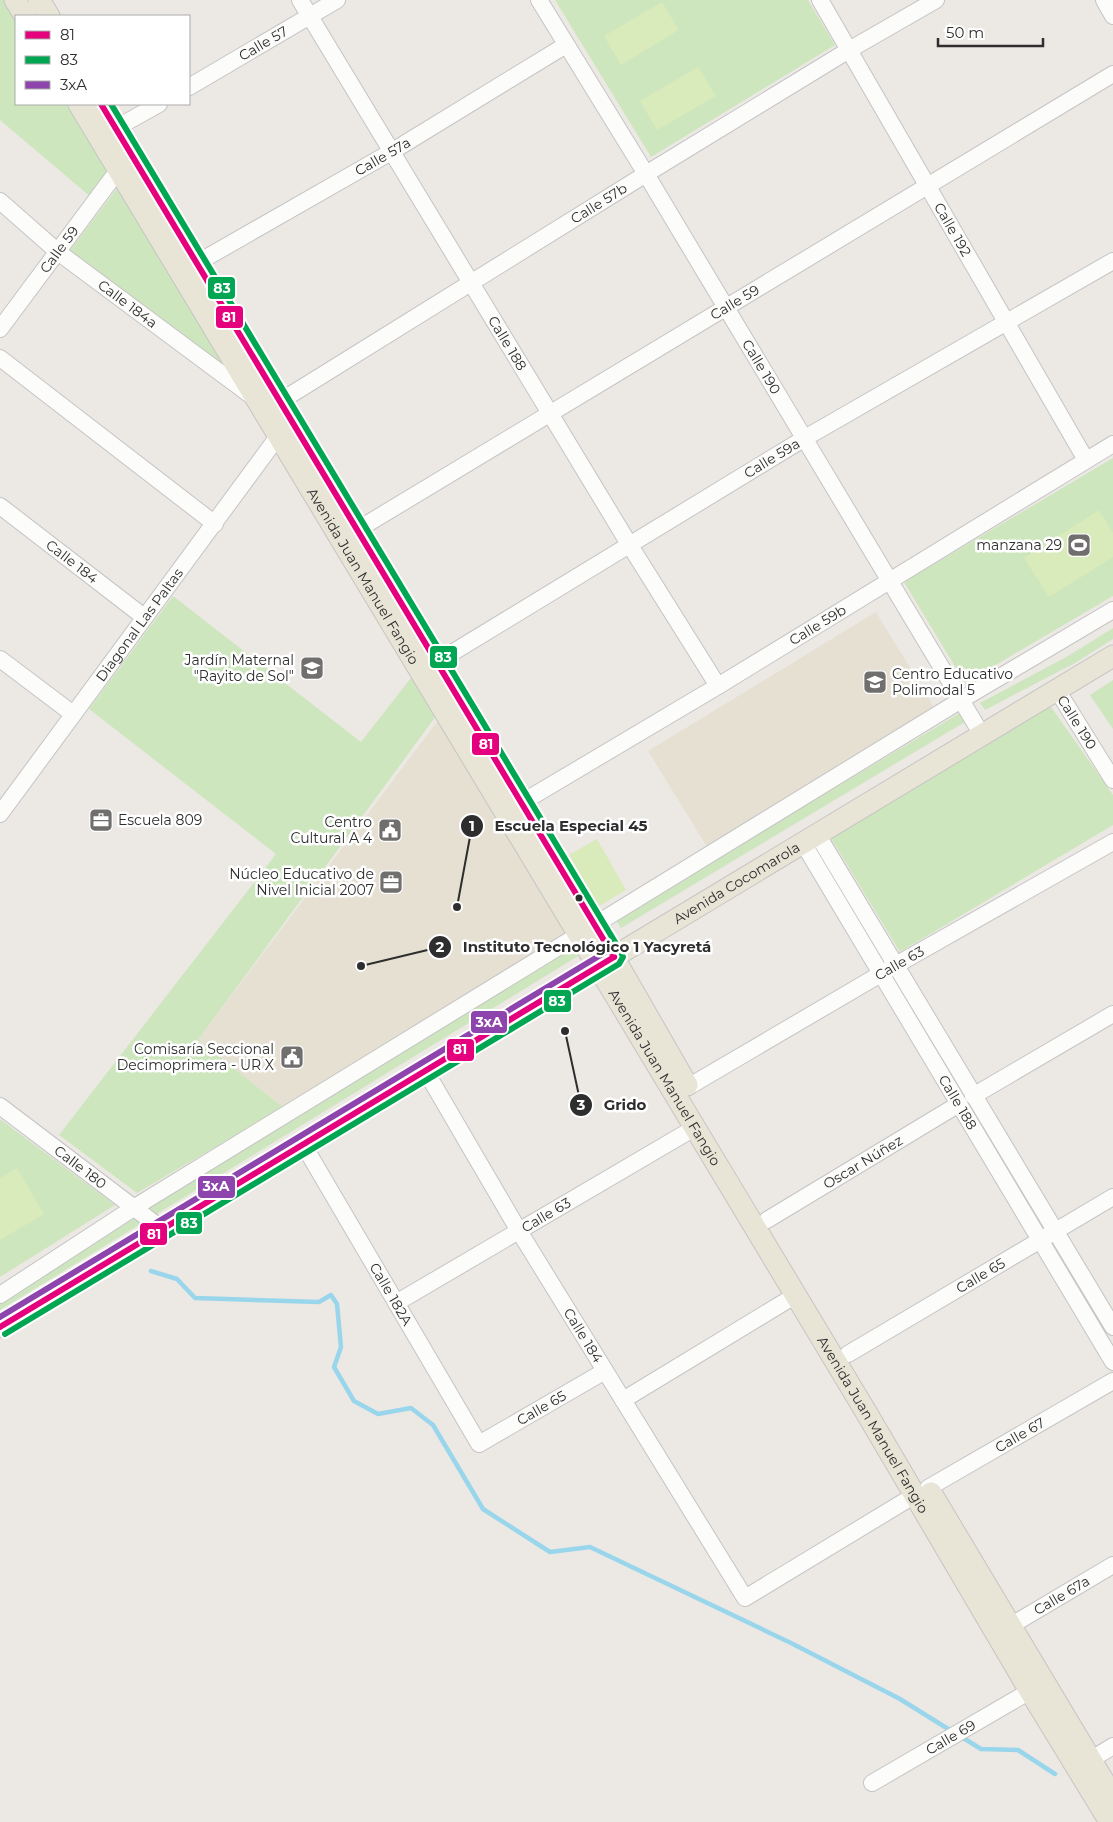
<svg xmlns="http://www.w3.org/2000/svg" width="1113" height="1822" font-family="Montserrat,sans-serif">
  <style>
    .education { fill: #e6e0d3 }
    .green { fill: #cee6be }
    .pitch { fill: #d9eabb }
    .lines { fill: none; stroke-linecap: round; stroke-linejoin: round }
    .stream { stroke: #99d6ec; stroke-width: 4.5 }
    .minor-casing { stroke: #c5c4c5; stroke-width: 18 }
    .major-casing { stroke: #c6c5c4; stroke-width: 23 }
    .minor { stroke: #fcfcfb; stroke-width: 16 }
    .major { stroke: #e8e4d6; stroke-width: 21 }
    .bus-1-casing { stroke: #fff; stroke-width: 10 }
    .bus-2-casing { stroke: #fff; stroke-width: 10 }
    .bus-3-casing { stroke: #fff; stroke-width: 10 }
    .bus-1 { stroke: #e5007d; stroke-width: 6 }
    .bus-2 { stroke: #00a651; stroke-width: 6 }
    .bus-3 { stroke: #8e44ad; stroke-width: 6 }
    .bus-dot { fill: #2e2e2e; stroke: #fff; stroke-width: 2 }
    .labels { text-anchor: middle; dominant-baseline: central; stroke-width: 5; stroke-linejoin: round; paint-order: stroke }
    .street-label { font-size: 14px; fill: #2e2e2e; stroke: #fff }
    .poi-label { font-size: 14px; fill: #2e2e2e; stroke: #fff; text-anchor: end }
    .leader { fill: none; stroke: #2e2e2e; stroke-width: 2 }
    .callout-dot { fill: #2e2e2e; stroke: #fff; stroke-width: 2 }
    .mark-label { font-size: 15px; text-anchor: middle; font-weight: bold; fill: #fff }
    .callout-label { font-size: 15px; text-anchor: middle; font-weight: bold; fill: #2e2e2e; stroke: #fff; stroke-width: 5; stroke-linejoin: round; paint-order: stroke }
    .line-badge { stroke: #fff; stroke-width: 2 }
    .badge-label { font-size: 14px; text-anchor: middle; font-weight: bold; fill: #fff }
  </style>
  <rect width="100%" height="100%" fill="#ece8e4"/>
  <!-- education -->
  <g class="education">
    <path d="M876,612l61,100 -228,138 -61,-99z"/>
    <path d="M442,715l130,215 -289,177 -85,-67z"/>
  </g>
  <!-- green -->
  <g class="green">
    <path d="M0,0h10l6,16v88h57l40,65 -21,29 -92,-78z"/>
    <path d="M555,0h253l27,45 -184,112z"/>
    <path d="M121,183l124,205 -177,-135z"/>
    <path d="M1113,458v138l-148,87 -61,-101z"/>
    <path d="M173,596l188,146 53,-68 25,38 -241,328 85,67 -146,86 -78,-58 217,-281 -187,-145z"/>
    <path d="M1113,628v11l-38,24 -90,47 -5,-7 88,-47z"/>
    <path d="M1113,680v49l-23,-34z"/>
    <path d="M1049,704l64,91v30l-213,127 -71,-117z"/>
    <path d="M960,713l5,9 -344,206 -6,-9z"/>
    <path d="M578,945l5,8 -583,357v-11z"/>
    <path d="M0,1119l115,86 -115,72z"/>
  </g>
  <!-- pitch -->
  <g class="pitch">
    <path d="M662,2l17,28 -58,35 -17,-29z"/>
    <path d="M698,67l18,29 -59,34 -17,-29z"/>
    <path d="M1099,510l14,23v24l-64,40 -25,-39z"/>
    <path d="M597,839l29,51 -27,16 -30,-51z"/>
    <path d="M17,1168l27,46 -44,26v-62z"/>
  </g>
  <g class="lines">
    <!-- stream -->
    <g class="stream">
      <path d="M151,1271l26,8 18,19 124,4 12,-7 6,9 4,43 -7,20 20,34 24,13 33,-6 22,17 50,84 67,43 40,-5 201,96 109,56 53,33"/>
      <path d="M960,1736l21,13 37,1 37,24"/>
    </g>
    <!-- minor casing -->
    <g class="minor-casing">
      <g id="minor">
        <path id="s1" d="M300,0l329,544 89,142"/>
        <path id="s2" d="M539,0l107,174 336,561"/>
        <path id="s3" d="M820,0l266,460"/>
        <path d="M1104,0l9,16"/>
        <path id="s4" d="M189,87l148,-87"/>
        <path d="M116,128l43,-24"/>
        <path id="s5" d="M0,201l58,51 195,145"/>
        <path id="s6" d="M197,263l194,-111 175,-107"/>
        <path id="s7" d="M0,329l119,-160"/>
        <path d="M0,358l215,166"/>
        <path id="s8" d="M271,407l375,-233 203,-124 87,-50"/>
        <path id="s9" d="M0,506l144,111"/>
        <path id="s10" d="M357,530l756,-456"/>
        <path d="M0,659l73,55"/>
        <path id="s11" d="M437,662l368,-224 308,-177"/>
        <path id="s12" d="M1057,690l56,90"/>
        <path id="s13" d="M521,803l197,-117 395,-242"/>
        <path id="s14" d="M0,814l279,-379 8,-5"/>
        <path d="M817,834l296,493"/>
        <path id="s15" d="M803,843l310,519"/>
        <path id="s16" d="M425,1070l94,161 226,367 170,-103"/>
        <path id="s17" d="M688,1087l208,-122 217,-123"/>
        <path d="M973,1096l140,-82"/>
        <path id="s18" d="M0,1106l162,123"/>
        <path id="s19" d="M303,1144l176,300 126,-73"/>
        <path id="s20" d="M767,1220l192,-116"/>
        <path d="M0,1295l135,-88 826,-507 152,-90"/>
        <path id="s21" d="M396,1303l300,-176"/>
        <path id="s22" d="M848,1354l265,-157"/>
        <path d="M623,1400l173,-105"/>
        <path id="s23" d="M928,1488l185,-107"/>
        <path id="s24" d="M1010,1626l103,-61"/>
        <path d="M1081,1766l32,-20"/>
        <path id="s25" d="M872,1783l158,-92"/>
      </g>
    </g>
    <!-- major casing -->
    <g class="major-casing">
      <g id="major">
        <path d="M15,0l10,16"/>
        <path d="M39,0l10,16"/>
        <path id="s26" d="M79,104l787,1308 164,279 80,131"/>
        <path d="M101,104l494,821 92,160"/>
        <path id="s27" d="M0,1327l1113,-671"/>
        <path d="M931,1493l182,304"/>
      </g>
    </g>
    <!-- minor -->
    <use href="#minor" class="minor"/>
    <!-- major -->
    <use href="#major" class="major"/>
    <!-- bus-1 casing -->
    <g class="bus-1-casing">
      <g id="bus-1">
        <path d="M101,104l513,853"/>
        <path d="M0,1327l614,-370"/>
      </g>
    </g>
    <!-- bus-2 casing -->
    <g class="bus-2-casing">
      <path id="bus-2" d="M5,1334l614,-370 4,-7 -2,-5 -510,-848"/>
    </g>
    <!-- bus-3 casing -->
    <g class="bus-3-casing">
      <path id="bus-3" d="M0,1317l609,-367"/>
    </g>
    <!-- bus-1 -->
    <use href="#bus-1" class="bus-1"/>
    <!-- bus-2 -->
    <use href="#bus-2" class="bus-2"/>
    <!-- bus-3 -->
    <use href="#bus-3" class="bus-3"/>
  </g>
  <!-- icons -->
  <defs>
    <g id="stadium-square" transform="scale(1.25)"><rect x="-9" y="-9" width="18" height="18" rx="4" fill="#706f6e" stroke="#fff"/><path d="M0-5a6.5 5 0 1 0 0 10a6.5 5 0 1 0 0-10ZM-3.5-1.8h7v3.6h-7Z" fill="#fff"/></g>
    <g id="school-square" transform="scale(1.25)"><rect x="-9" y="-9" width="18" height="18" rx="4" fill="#706f6e" stroke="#fff"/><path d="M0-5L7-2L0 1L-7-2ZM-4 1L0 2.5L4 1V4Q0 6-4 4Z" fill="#fff"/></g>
    <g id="office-square" transform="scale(1.25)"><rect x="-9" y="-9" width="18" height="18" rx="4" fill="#706f6e" stroke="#fff"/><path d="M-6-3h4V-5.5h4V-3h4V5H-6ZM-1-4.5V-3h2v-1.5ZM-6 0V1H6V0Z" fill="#fff"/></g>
    <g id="civic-square" transform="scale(1.25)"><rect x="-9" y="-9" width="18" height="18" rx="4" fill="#706f6e" stroke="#fff"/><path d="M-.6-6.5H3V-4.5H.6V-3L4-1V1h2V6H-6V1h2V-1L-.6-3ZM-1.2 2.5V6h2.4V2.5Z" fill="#fff"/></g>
  </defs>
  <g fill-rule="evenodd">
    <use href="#stadium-square" x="1079" y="545"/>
    <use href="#school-square" x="312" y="668"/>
    <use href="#school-square" x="875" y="682"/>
    <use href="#office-square" x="101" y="820"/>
    <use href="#civic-square" x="390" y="830"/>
    <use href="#office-square" x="391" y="882"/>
    <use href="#civic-square" x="292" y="1057"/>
  </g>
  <!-- markers -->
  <circle class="bus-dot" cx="579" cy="898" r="4.5"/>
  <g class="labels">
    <!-- street labels -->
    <g class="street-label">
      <text stroke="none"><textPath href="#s4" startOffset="86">Calle 57</textPath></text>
      <text stroke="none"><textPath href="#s6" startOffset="214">Calle 57a</textPath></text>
      <text stroke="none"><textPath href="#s8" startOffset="386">Calle 57b</textPath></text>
      <text stroke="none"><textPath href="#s3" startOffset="265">Calle 192</textPath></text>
      <text stroke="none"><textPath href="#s7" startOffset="99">Calle 59</textPath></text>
      <text stroke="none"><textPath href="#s10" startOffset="441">Calle 59</textPath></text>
      <text stroke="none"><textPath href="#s5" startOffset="164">Calle 184a</textPath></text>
      <text stroke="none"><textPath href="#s1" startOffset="401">Calle 188</textPath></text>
      <text stroke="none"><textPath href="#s2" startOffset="429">Calle 190</textPath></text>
      <text stroke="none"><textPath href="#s11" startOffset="392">Calle 59a</textPath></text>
      <text stroke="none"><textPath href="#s9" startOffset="91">Calle 184</textPath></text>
      <text stroke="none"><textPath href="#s26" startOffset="551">Avenida Juan Manuel Fangio</textPath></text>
      <text stroke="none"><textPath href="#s14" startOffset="235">Diagonal Las Paltas</textPath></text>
      <text stroke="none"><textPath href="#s13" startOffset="346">Calle 59b</textPath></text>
      <text stroke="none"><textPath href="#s12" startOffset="38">Calle 190</textPath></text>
      <text stroke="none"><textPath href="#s27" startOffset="860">Avenida Cocomarola</textPath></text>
      <text stroke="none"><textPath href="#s17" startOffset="245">Calle 63</textPath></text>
      <text stroke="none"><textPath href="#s26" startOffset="1136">Avenida Juan Manuel Fangio</textPath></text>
      <text stroke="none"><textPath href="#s15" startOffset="302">Calle 188</textPath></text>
      <text stroke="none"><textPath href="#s20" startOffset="112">Oscar Núñez</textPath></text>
      <text stroke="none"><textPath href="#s18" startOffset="101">Calle 180</textPath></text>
      <text stroke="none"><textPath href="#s21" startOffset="174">Calle 63</textPath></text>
      <text stroke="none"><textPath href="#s22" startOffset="154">Calle 65</textPath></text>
      <text stroke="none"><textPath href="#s19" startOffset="174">Calle 182A</textPath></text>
      <text stroke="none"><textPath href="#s16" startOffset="309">Calle 184</textPath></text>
      <text stroke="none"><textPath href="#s19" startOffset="420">Calle 65</textPath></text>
      <text stroke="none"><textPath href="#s26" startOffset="1541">Avenida Juan Manuel Fangio</textPath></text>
      <text stroke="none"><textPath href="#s23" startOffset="106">Calle 67</textPath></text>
      <text stroke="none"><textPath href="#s24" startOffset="60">Calle 67a</textPath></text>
      <text stroke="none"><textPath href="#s25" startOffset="91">Calle 69</textPath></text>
    </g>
    <!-- poi labels -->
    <g class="poi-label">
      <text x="1062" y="545">manzana 29</text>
      <text x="294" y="660">Jardín Maternal<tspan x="294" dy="16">"Rayito de Sol"</tspan></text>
      <text x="892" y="674" text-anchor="start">Centro Educativo<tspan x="892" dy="16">Polimodal 5</tspan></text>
      <text x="118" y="820" text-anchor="start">Escuela 809</text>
      <text x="372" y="822">Centro<tspan x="372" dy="16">Cultural A 4</tspan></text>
      <text x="374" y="874">Núcleo Educativo de<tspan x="374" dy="16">Nivel Inicial 2007</tspan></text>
      <text x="274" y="1049">Comisaría Seccional<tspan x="274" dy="16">Decimoprimera - UR X</tspan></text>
    </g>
  </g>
  <!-- callouts -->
  <path class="leader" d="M457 907L472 826M361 966L440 947M565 1031L581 1105"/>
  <g class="callout-dot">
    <circle cx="457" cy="907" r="5"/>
    <circle cx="361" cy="966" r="5"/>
    <circle cx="565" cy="1031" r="5"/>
    <circle cx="472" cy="826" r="12"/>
    <circle cx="440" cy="947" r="12"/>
    <circle cx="581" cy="1105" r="12"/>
  </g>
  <g class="mark-label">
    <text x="472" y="831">1</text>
    <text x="440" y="952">2</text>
    <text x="581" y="1110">3</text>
  </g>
  <g class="callout-label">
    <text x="571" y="831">Escuela Especial 45</text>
    <text x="587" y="952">Instituto Tecnológico 1 Yacyretá</text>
    <text x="625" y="1110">Grido</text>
  </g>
  <g class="line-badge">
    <rect x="207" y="276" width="29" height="24" rx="5" fill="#00a651"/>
    <rect x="215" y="305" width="29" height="24" rx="5" fill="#e5007d"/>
    <rect x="429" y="645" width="29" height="24" rx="5" fill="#00a651"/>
    <rect x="471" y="732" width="29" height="24" rx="5" fill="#e5007d"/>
    <rect x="543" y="989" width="29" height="24" rx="5" fill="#00a651"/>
    <rect x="470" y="1010" width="38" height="24" rx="5" fill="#8e44ad"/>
    <rect x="446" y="1038" width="29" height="24" rx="5" fill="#e5007d"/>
    <rect x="197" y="1175" width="39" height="24" rx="5" fill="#8e44ad"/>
    <rect x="175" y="1211" width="28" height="24" rx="5" fill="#00a651"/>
    <rect x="139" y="1222" width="29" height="24" rx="5" fill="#e5007d"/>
  </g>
  <g class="badge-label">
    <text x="222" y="293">83</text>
    <text x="229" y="322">81</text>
    <text x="443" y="662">83</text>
    <text x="486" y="749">81</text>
    <text x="557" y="1006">83</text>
    <text x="489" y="1027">3xA</text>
    <text x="460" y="1054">81</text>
    <text x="216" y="1191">3xA</text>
    <text x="189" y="1228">83</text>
    <text x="154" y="1239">81</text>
  </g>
  <!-- legend -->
  <rect x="15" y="15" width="175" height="90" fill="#ffffff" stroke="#ababab"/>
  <rect x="25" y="31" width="25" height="8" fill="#e5007d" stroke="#ababab"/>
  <text x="60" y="40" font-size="15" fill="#2e2e2e">81</text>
  <rect x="25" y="56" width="25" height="8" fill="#00a651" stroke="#ababab"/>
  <text x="60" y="65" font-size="15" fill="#2e2e2e">83</text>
  <rect x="25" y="81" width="25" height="8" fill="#8e44ad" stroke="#ababab"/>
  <text x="60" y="90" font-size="15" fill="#2e2e2e">3xA</text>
  <!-- scale -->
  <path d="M938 38v8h105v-8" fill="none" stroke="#2e2e2e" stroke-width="2.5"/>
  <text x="946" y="38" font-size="15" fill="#2e2e2e" stroke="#ffffff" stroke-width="4" paint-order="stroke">50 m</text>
</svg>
